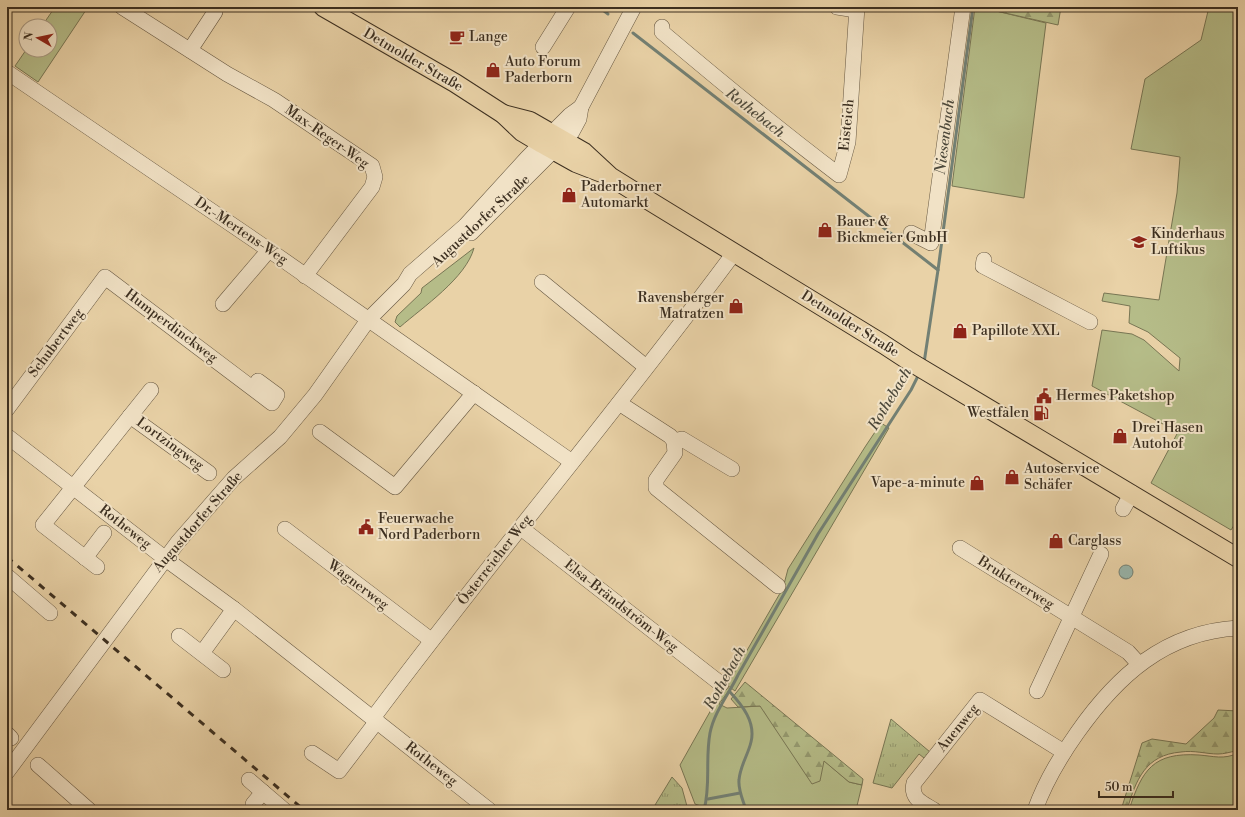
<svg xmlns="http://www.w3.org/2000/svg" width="1245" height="817" font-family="'Libre Bodoni',serif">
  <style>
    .grass { fill: #b5bc88; stroke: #787654 }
    .forest { fill: url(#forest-firs); stroke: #787654 }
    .park { fill: url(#park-tufts); stroke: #787654 }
    .water { fill: url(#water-ripples); stroke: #738074 }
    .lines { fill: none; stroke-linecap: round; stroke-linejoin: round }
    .stream { stroke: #738074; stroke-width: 3 }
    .minor-casing { stroke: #675842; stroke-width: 16 }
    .major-casing { stroke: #3c2f20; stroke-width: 20 }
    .minor { stroke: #f1e2c6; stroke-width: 15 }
    .major { stroke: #e9d2a7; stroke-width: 18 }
    .rail { stroke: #3c2f20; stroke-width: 3; stroke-dasharray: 7 7; stroke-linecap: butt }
    .labels { text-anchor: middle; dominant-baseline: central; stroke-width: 4; stroke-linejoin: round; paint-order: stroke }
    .poi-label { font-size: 14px; fill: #3c2f20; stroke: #f1e2c6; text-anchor: start }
    .street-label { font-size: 14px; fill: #3c2f20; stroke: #f1e2c6 }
    .water-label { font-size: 15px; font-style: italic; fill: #4e4a3c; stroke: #f1e2c6 }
  </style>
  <defs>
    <pattern id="forest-firs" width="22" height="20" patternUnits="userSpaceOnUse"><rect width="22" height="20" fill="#b5bc88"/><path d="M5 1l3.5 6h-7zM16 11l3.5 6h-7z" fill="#94996f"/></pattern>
    <pattern id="park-tufts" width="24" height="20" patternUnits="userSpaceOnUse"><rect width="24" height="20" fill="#b5bc88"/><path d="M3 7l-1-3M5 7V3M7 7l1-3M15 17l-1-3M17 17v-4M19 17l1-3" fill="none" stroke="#94996f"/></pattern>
    <pattern id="water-ripples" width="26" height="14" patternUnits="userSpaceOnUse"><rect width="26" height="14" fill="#98b6ac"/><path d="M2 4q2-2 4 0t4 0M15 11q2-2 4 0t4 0" fill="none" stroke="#7d948c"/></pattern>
  </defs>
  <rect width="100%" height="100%" fill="#e9d2a7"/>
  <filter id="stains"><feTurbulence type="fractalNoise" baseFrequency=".005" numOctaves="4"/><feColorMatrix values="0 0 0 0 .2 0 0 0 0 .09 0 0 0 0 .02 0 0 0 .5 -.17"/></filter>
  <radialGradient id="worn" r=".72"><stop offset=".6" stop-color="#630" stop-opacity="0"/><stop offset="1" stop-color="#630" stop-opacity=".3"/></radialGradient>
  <!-- grass -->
  <g class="grass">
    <path d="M55,7h33l-50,75 -23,-16 11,-16h24v-24h-8z"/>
    <path d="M975,7h17v3l54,13 -22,175 -72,-12z"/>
    <path d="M1209,7h29v401l-4,-2 4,2v111l-7,11 -80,-47 27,-51 -86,-46 10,-56 30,4 12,6 35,31 1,-13 -32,-26 -19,-9 1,-17 -28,-5 2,-8 55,7 18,-107 3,-36 -49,-8 14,-70 56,-39z"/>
    <path d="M474,248c-8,30 -51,59 -74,79l-5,-5 2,-6 24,-23 1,-5z"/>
    <path d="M881,423l8,5 -154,263 -8,-6 56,-97 5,-19 77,-122z"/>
    <path d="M725,685l5,4 -11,15 8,4 33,-2 89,76 13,3 -6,25h-144l-17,-6 -15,-39z"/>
    <path d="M1238,753v57h-109c13,-40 24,-58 70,-55 14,1 25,5 39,-2z"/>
  </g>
  <!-- forest -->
  <g class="forest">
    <path d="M992,7h69l-3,18 -66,-15z"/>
    <path d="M745,682l118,97 -1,6 -13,-3 -25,-21 -4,20 -8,3 -52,-78 -22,1 -7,-8z"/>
    <path d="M1218,710l20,1v37l-2,3c-6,1 -12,3 -18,3 -12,0 -24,-4 -37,-2 -36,3 -45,28 -54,58h-6l21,-67 10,-4 34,5 28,-26z"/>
  </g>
  <!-- park -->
  <g class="park">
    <path d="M891,719l39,33 -6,6 -5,-4 -27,34 -19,-5z"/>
    <path d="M672,777l10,11 6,22h-36z"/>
  </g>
  <!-- water -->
  <circle class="water" cx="1126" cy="572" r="7"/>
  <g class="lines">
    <!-- stream -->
    <g class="stream">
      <path d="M599,7l9,7"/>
      <path d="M633,33l305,237"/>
      <path d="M924,363l14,-93 35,-263"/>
      <path d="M730,692c12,13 26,30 21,50 -3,13 -11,24 -12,38 -1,10 4,20 7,30"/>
      <path d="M708,799l32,-6"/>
      <path d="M704,810c7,-25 1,-50 6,-77 4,-21 19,-39 28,-58l80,-141 93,-144 8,-16"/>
    </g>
    <!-- minor casing -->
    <g class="minor-casing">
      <g id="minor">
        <path d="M122,7l105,67 47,26 98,66 3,11 -3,10 -67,89"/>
        <path d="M837,7l19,3"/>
        <path d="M662,27v5c58,49 116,97 177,143l9,-33 9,-135"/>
        <path d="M543,47l25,-40"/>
        <path d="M190,50l25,-38"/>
        <path d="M7,72l262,178 303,212"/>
        <path d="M471,233l101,-101 7,-13 2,-12 53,-100"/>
        <path d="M911,233l20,10 32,-236"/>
        <path d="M984,260l-1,6 107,56"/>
        <path d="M542,282l104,85"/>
        <path d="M223,304l46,-54"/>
        <path d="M619,403l51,33 4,5 1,12 -19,27v8l122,98"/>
        <path d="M7,409l98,-132 167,126 5,-8 -19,-14 -5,7"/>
        <path d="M130,416l79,57"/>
        <path d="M320,432l75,55 79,-94"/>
        <path d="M7,436l164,127 63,46 255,201"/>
        <path d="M674,441l8,-2 50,30"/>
        <path d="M1123,509l9,-16"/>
        <path d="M521,528l200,156"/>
        <path d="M285,529l146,111"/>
        <path d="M960,548l168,104 11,12"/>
        <path d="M85,558l19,-25"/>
        <path d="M97,567l-54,-42 108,-135"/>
        <path d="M7,576l43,37"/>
        <path d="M179,636l44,34"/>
        <path d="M202,653l32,-44"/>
        <path d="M1037,691l64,-137"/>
        <path d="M373,718c117,-157 244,-307 361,-465"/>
        <path d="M7,734l4,4"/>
        <path d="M312,753l27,18 38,-50"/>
        <path d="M38,765l51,45"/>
        <path d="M7,772l171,-230 56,-64 46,-41 35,-42 53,-75 36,-36 6,-10 55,-48 62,-68 43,-43 11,-8"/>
        <path d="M249,780l35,30"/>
        <path d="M253,804l10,-12"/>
        <path d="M934,810c-11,-7 -24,-11 -20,-27l66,-83 84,52"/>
        <path d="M1035,810c10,-28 25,-53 42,-77 40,-57 88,-101 161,-105"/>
      </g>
    </g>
    <!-- major casing -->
    <g class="major-casing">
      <g id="major">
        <path d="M323,7l132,76 48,31 19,18 20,12 34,19 31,12"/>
        <path d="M503,114l27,7 54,31 27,25 37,23 235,144 26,17 329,197"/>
      </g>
    </g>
    <!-- minor -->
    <use href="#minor" class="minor"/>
    <!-- major -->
    <use href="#major" class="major"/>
    <!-- rail -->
    <path class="rail" d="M7,557l297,253"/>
  </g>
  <!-- icons -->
  <defs>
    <g id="cafe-bare" transform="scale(1.2)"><path d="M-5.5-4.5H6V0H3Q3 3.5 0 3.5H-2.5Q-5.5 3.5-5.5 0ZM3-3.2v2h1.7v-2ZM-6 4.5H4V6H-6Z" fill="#8f2418" stroke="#f1e2c6" stroke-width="2.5" paint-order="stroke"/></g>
    <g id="shop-bare" transform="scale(1.2)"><path d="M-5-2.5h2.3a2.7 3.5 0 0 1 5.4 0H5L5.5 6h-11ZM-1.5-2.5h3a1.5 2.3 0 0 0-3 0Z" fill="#8f2418" stroke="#f1e2c6" stroke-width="2.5" paint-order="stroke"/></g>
    <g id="school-bare" transform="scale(1.2)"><path d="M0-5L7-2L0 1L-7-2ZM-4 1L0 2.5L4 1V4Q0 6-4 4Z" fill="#8f2418" stroke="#f1e2c6" stroke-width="2.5" paint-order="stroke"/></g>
    <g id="civic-bare" transform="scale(1.2)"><path d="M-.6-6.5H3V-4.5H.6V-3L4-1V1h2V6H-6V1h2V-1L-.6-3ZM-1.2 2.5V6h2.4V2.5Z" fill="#8f2418" stroke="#f1e2c6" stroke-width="2.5" paint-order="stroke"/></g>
    <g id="fuel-bare" transform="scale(1.2)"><path d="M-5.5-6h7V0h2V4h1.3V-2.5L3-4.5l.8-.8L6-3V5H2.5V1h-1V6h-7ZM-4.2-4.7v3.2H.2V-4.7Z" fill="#8f2418" stroke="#f1e2c6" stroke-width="2.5" paint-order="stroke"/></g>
  </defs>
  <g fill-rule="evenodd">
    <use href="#cafe-bare" x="457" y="37"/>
    <use href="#shop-bare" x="493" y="70"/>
    <use href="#shop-bare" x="569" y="195"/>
    <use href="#shop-bare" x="825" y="230"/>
    <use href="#school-bare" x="1139" y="242"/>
    <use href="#shop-bare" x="736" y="306"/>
    <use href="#shop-bare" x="960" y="331"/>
    <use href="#civic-bare" x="1044" y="396"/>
    <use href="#fuel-bare" x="1041" y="413"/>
    <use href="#shop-bare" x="1120" y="436"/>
    <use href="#shop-bare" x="1012" y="477"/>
    <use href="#shop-bare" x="977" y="483"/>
    <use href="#civic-bare" x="366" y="527"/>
    <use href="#shop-bare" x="1056" y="541"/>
  </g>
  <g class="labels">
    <!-- poi labels -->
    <g class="poi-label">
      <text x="469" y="37">Lange</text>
      <text x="505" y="62">Auto Forum<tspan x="505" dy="16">Paderborn</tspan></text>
      <text x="581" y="187">Paderborner<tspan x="581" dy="16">Automarkt</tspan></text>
      <text x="837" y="222">Bauer &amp;<tspan x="837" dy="16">Bickmeier GmbH</tspan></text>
      <text x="1151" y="234">Kinderhaus<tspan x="1151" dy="16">Luftikus</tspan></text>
      <text x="724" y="298" text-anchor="end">Ravensberger<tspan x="724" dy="16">Matratzen</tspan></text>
      <text x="972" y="331">Papillote XXL</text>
      <text x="1056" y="396">Hermes Paketshop</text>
      <text x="1029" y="413" text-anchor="end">Westfalen</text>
      <text x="1132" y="428">Drei Hasen<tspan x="1132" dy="16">Autohof</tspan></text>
      <text x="1024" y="469">Autoservice<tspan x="1024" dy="16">Schäfer</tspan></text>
      <text x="965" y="483" text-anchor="end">Vape-a-minute</text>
      <text x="378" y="519">Feuerwache<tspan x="378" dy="16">Nord Paderborn</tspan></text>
      <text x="1068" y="541">Carglass</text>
    </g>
    <!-- street labels -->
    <g class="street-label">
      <text transform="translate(413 60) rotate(30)">Detmolder Straße</text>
      <text transform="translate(847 125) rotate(-84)">Eisteich</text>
      <text transform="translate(327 137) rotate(35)">Max-Reger-Weg</text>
      <text transform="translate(481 221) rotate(-43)">Augustdorfer Straße</text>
      <text transform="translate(241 231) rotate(34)">Dr.-Mertens-Weg</text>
      <text transform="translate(850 324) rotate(32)">Detmolder Straße</text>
      <text transform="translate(171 326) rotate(37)">Humperdinckweg</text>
      <text transform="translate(56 343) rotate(-53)">Schubertweg</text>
      <text transform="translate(170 444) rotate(36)">Lortzingweg</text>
      <text transform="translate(198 522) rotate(-49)">Augustdorfer Straße</text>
      <text transform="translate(125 527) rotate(38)">Rotheweg</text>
      <text transform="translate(495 560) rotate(-52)">Österreicher Weg</text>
      <text transform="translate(1016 583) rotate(32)">Bruktererweg</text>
      <text transform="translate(358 585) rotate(37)">Wagnerweg</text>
      <text transform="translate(621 606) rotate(38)">Elsa-Brändström-Weg</text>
      <text transform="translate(958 728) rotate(-51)">Auenweg</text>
      <text transform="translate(431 764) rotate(38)">Rotheweg</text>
    </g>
    <!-- water labels -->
    <g class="water-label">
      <text transform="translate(755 113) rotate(38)">Rothebach</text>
      <text transform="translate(945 137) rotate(-83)">Niesenbach</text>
      <text transform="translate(890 399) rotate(-59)">Rothebach</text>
      <text transform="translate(725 678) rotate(-61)">Rothebach</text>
    </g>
  </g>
  <!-- margin -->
  <rect width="1245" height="817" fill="none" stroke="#e9d2a7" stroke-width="24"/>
  <rect x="8" y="8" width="1229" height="801" fill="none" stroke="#3c2f20" stroke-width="2"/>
  <rect x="12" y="12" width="1221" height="793" fill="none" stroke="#3c2f20"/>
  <!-- north arrow -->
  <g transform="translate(38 38) rotate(279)"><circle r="19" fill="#f1e2c6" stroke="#a99a84"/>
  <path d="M0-3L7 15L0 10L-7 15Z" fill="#8f2418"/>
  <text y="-6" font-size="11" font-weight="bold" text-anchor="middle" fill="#3c2f20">N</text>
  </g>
  <!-- scale -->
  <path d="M1099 791v6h74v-6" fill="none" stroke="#3c2f20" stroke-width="2"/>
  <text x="1105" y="791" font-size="12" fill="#3c2f20" stroke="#f1e2c6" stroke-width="3" paint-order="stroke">50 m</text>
  <rect width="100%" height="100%" filter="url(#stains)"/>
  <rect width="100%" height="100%" fill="url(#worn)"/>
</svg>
